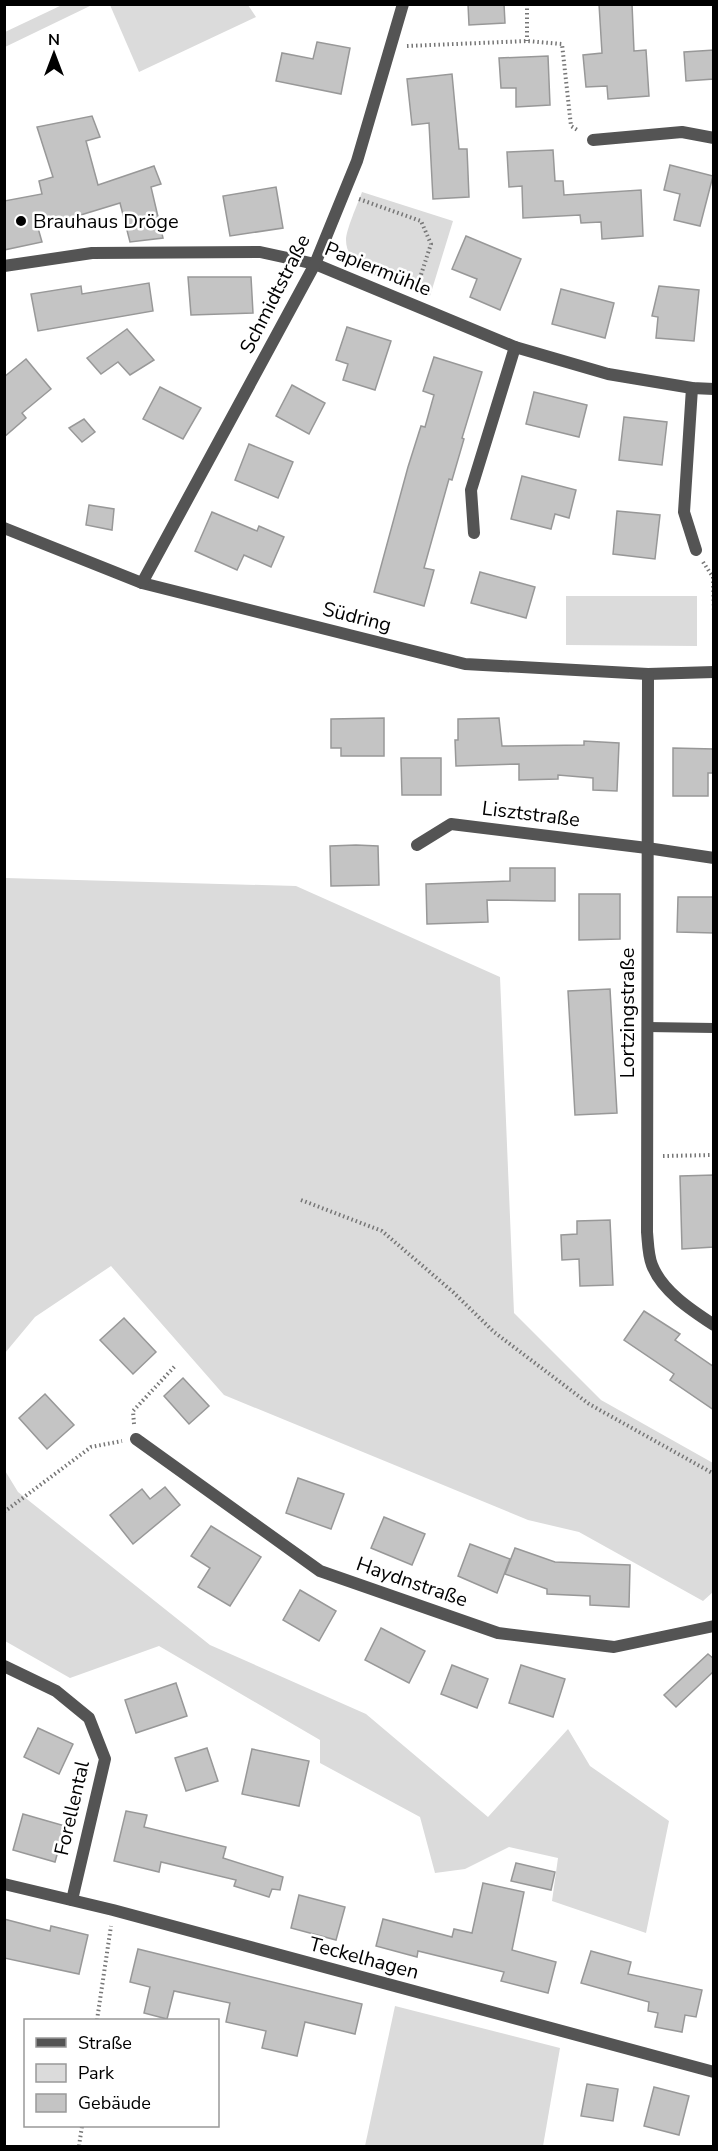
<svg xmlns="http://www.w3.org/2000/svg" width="718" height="2151" font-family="'Nunito Sans',sans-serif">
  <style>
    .green { fill: #dbdbdb }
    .building { fill: #c4c4c4; stroke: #989898; stroke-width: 1.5 }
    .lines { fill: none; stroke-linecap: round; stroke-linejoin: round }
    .path { stroke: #767676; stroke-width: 4; stroke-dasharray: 1.5 3; stroke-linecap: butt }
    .lane { stroke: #545454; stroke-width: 10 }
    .street { stroke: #545454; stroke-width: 12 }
    .poi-dot { fill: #000; stroke: #fff; stroke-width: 2 }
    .labels { text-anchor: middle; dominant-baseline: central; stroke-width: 5; stroke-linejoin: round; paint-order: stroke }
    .poi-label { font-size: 20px; fill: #000; stroke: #fff; text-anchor: start }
    .street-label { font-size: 20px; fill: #000; stroke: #fff }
  </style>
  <rect width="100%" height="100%" fill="#fff"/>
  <!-- green -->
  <g class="green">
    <path d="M62,5h30l-87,42v-15z"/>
    <path d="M110,5h138l8,12 -117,55z"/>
    <path d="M362,192l91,29 -23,75c-26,-10 -84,-22 -84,-56 0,-10 12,-37 16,-48z"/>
    <path d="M566,596h131v50l-131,-1z"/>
    <path d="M5,878l291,8 204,91 14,336 87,87 112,63v129l-10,9 -124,-69 -51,-12 -304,-125 -113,-129 -76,51 -30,36z"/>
    <path d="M4,1469l14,23 192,153 156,69 122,103 80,-88 22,37 79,55 -23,112 -94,-32 6,-43 -49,-11 -44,22 -30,4 -15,-56 -100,-54v-23l-161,-94 -89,32 -65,-37z"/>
    <path d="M395,2006l165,42 -17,98h-178z"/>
  </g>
  <!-- building -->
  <g class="building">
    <path d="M468,4h36l1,19 -36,2z"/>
    <path d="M599,4h33l2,47 12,-1 3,46 -41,3 -1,-13 -21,1 -3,-32 19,-2z"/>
    <path d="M317,42l33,6 -9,46 -65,-13 6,-28 31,6z"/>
    <path d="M714,50v29l-28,2 -2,-29z"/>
    <path d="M548,56l2,49 -34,2v-19h-15l-2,-30z"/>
    <path d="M452,74l7,75h8l2,48 -36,2 -4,-76 -17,2 -5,-46z"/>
    <path d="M92,116l8,21 -14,4 12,44 56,-19 7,18 -10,3 12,51 -33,4 -10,-39 -82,25 4,14 -38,8v-49l38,-7 -3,-13 14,-4 -16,-50z"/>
    <path d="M553,150l2,31h8l1,14 77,-5 2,46 -41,3 -1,-17 -20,1 -1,-8 -57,3 -1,-32 -13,1 -2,-35z"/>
    <path d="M670,165l43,11 -13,50 -26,-6 6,-26 -16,-4z"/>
    <path d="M276,187l7,41 -53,8 -7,-40z"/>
    <path d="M466,236l55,23 -21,51 -30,-13 7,-18 -25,-10z"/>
    <path d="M188,277h63l2,36 -62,2z"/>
    <path d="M149,283l4,28 -115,20 -7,-37 50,-8 1,8z"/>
    <path d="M659,286l40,4 -5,51 -38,-3 2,-21 -6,-1z"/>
    <path d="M561,289l53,14 -9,35 -53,-14z"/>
    <path d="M347,327l44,14 -16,49 -32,-10 5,-16 -12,-4z"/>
    <path d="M127,329l27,31 -24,15 -12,-13 -17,12 -14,-16z"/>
    <path d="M434,357l48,15 -20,66 2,1 -12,41 -3,-1 -25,89 10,2 -10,36 -50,-14 34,-125 13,-41 4,1 9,-32 -11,-4z"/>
    <path d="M26,359l25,30 -29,24 4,5 -22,19v-60z"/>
    <path d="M292,385l33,18 -16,31 -33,-18z"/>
    <path d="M160,387l41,21 -18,31 -40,-20z"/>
    <path d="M534,392l53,13 -8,32 -53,-13z"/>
    <path d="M624,417l43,5 -5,43 -43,-5z"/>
    <path d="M84,419l11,13 -13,10 -13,-14z"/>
    <path d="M249,444l44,18 -15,36 -43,-18z"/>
    <path d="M522,476l54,14 -7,28 -14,-4 -4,15 -40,-10z"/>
    <path d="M89,505l25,4 -2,21 -26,-5z"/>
    <path d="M617,511l43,4 -5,44 -42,-5z"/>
    <path d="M212,512l45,19 2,-5 25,11 -13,30 -27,-12 -7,15 -42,-19z"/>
    <path d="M480,572l55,15 -9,31 -55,-15z"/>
    <path d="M384,718v38h-43v-8h-10v-29z"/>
    <path d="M499,718l3,28 82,-1v-4l35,2 -2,48 -24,-1v-12l-35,-3v4l-39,1v-16l-63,2 -1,-26h3v-21z"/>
    <path d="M673,748l41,1v24h-6v23h-35z"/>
    <path d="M401,758h40v37h-39z"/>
    <path d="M356,845l22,1 1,39 -48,1 -1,-40z"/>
    <path d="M510,868h45v33l-68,-1 1,22 -61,2 -1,-40 84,-3z"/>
    <path d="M579,894h41v45l-41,1z"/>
    <path d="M678,897h36v36l-37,-1z"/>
    <path d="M610,989l7,124 -42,2 -7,-124z"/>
    <path d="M714,1175v72l-32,2 -2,-73z"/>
    <path d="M610,1220l3,65 -33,1 -1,-27 -17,1 -1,-25 16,-1v-13z"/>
    <path d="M644,1311l36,23 -5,6 39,27v43l-44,-30 4,-6 -50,-34z"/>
    <path d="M124,1318l32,34 -23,22 -33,-34z"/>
    <path d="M183,1378l26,28 -20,18 -25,-28z"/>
    <path d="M45,1394l29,31 -27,24 -28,-31z"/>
    <path d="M298,1478l46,16 -13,35 -45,-16z"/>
    <path d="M165,1487l15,18 -47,39 -23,-29 32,-26 8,10z"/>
    <path d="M384,1517l41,17 -13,31 -41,-17z"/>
    <path d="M211,1526l50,31 -31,49 -32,-19 12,-19 -19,-12z"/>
    <path d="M470,1544l40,15 -13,34 -39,-17z"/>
    <path d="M515,1548l40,14 75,3 -1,42 -39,-2v-9l-43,-2v-5l-42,-15z"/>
    <path d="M300,1590l36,21 -17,30 -36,-21z"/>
    <path d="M381,1628l44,23 -16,32 -44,-23z"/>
    <path d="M708,1654l6,5v12l-38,36 -12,-12z"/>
    <path d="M452,1665l36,14 -11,29 -36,-14z"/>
    <path d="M521,1665l44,14 -12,38 -44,-14z"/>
    <path d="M176,1683l11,33 -51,17 -11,-33z"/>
    <path d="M38,1728l35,16 -14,30 -35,-17z"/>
    <path d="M207,1748l11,33 -32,10 -11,-33z"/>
    <path d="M252,1749l57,12 -10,45 -57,-12z"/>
    <path d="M126,1811l21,4 -3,12 82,20 -3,11 60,19 -3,13 -8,-1 -3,8 -35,-11 2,-6 -75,-18 -2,10 -45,-11z"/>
    <path d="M23,1814l42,12 -10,36 -42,-12z"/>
    <path d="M516,1863l39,9 -4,18 -40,-9z"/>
    <path d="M483,1883l41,9 -12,58 44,12 -8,31 -47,-12 3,-9 -86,-21 -1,6 -41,-11 7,-27 69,18 2,-8 18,4z"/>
    <path d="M299,1895l46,12 -9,33 -45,-12z"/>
    <path d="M4,1919l46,12 1,-5 37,9 -9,39 -75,-16z"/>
    <path d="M138,1949l224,55 -7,30 -50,-12 -8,34 -35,-8 4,-17 -40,-9 4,-19 -56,-12 -7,28 -23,-6 6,-26 -20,-5z"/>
    <path d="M591,1951l40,11 -3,12 74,16 -6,27 -11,-2 -3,17 -27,-5 3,-14 -10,-2 1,-9 -68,-19z"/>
    <path d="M587,2084l31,5 -5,32 -32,-5z"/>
    <path d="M654,2087l35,9 -10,39 -35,-9z"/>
  </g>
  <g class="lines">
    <!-- path -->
    <g class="path">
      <path d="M527,4v37"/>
      <path d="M407,46l120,-5 35,3 9,82 8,5"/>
      <path d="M359,199l62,22 10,23 -15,46"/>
      <path d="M703,562l10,15 1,36"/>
      <path d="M663,1156l51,-1"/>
      <path d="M301,1200l81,31 71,61 41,40 95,72 125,70"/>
      <path d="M134,1424l-1,-13 43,-46"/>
      <path d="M4,1512l87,-65 31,-6"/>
      <path d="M97,2020l14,-94"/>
      <path d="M79,2146l3,-20"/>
    </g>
    <!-- lane -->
    <path class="lane" d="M647,1027l67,1"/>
    <!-- street -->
    <g class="street">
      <path d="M593,140l89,-8 32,6"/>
      <path d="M4,266l88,-13 168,-1 55,12 200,83 93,27 84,14 22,1"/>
      <path d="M692,388l-8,124 12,38"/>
      <path d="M4,528l138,55 323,81 183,10 66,-2"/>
      <path d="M474,533l-3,-43 44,-143"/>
      <path d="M142,583l173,-319 42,-103 46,-157"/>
      <path d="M648,674l-1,558c1,10 1,23 5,33 10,26 39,45 62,60"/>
      <path d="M417,845l34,-21 196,24 67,10"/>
      <path d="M136,1439l184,132 178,62 116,14 100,-21"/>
      <path d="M4,1666l52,25 33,27 16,41 -33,141"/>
      <path d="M4,1884l109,26 601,162"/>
    </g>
  </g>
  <!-- markers -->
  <circle class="poi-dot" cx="21" cy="221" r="6"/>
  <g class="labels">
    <!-- poi labels -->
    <g class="poi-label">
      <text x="33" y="221">Brauhaus Dröge</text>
    </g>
    <!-- street labels -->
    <g class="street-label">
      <text transform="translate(378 269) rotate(22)">Papiermühle</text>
      <text transform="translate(275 294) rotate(-63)">Schmidtstraße</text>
      <text transform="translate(357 617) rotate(14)">Südring</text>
      <text transform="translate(531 814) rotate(7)">Lisztstraße</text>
      <text transform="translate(627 1013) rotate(-90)">Lortzingstraße</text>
      <text transform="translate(412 1582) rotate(19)">Haydnstraße</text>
      <text transform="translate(72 1808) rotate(-77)">Forellental</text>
      <text transform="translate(364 1958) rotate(15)">Teckelhagen</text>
    </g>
  </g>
  <!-- border -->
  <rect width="718" height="2151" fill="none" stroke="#000000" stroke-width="12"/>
  <!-- legend -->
  <rect x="24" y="2019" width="195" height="108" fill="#ffffff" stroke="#999999" stroke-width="1.5"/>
  <rect x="36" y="2038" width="30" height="9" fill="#545454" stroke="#999999" stroke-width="1.5"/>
  <text x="78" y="2049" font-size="18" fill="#000000">Straße</text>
  <rect x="36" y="2064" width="30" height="18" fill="#dbdbdb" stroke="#999999" stroke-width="1.5"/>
  <text x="78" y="2079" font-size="18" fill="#000000">Park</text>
  <rect x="36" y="2094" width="30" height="18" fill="#c4c4c4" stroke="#999999" stroke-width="1.5"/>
  <text x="78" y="2109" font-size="18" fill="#000000">Gebäude</text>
  <!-- north arrow -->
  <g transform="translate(54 54)" stroke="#ffffff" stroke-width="4.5" paint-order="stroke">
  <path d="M0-4.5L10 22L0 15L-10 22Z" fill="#000000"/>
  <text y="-9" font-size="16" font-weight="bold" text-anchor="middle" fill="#000000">N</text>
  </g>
</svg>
